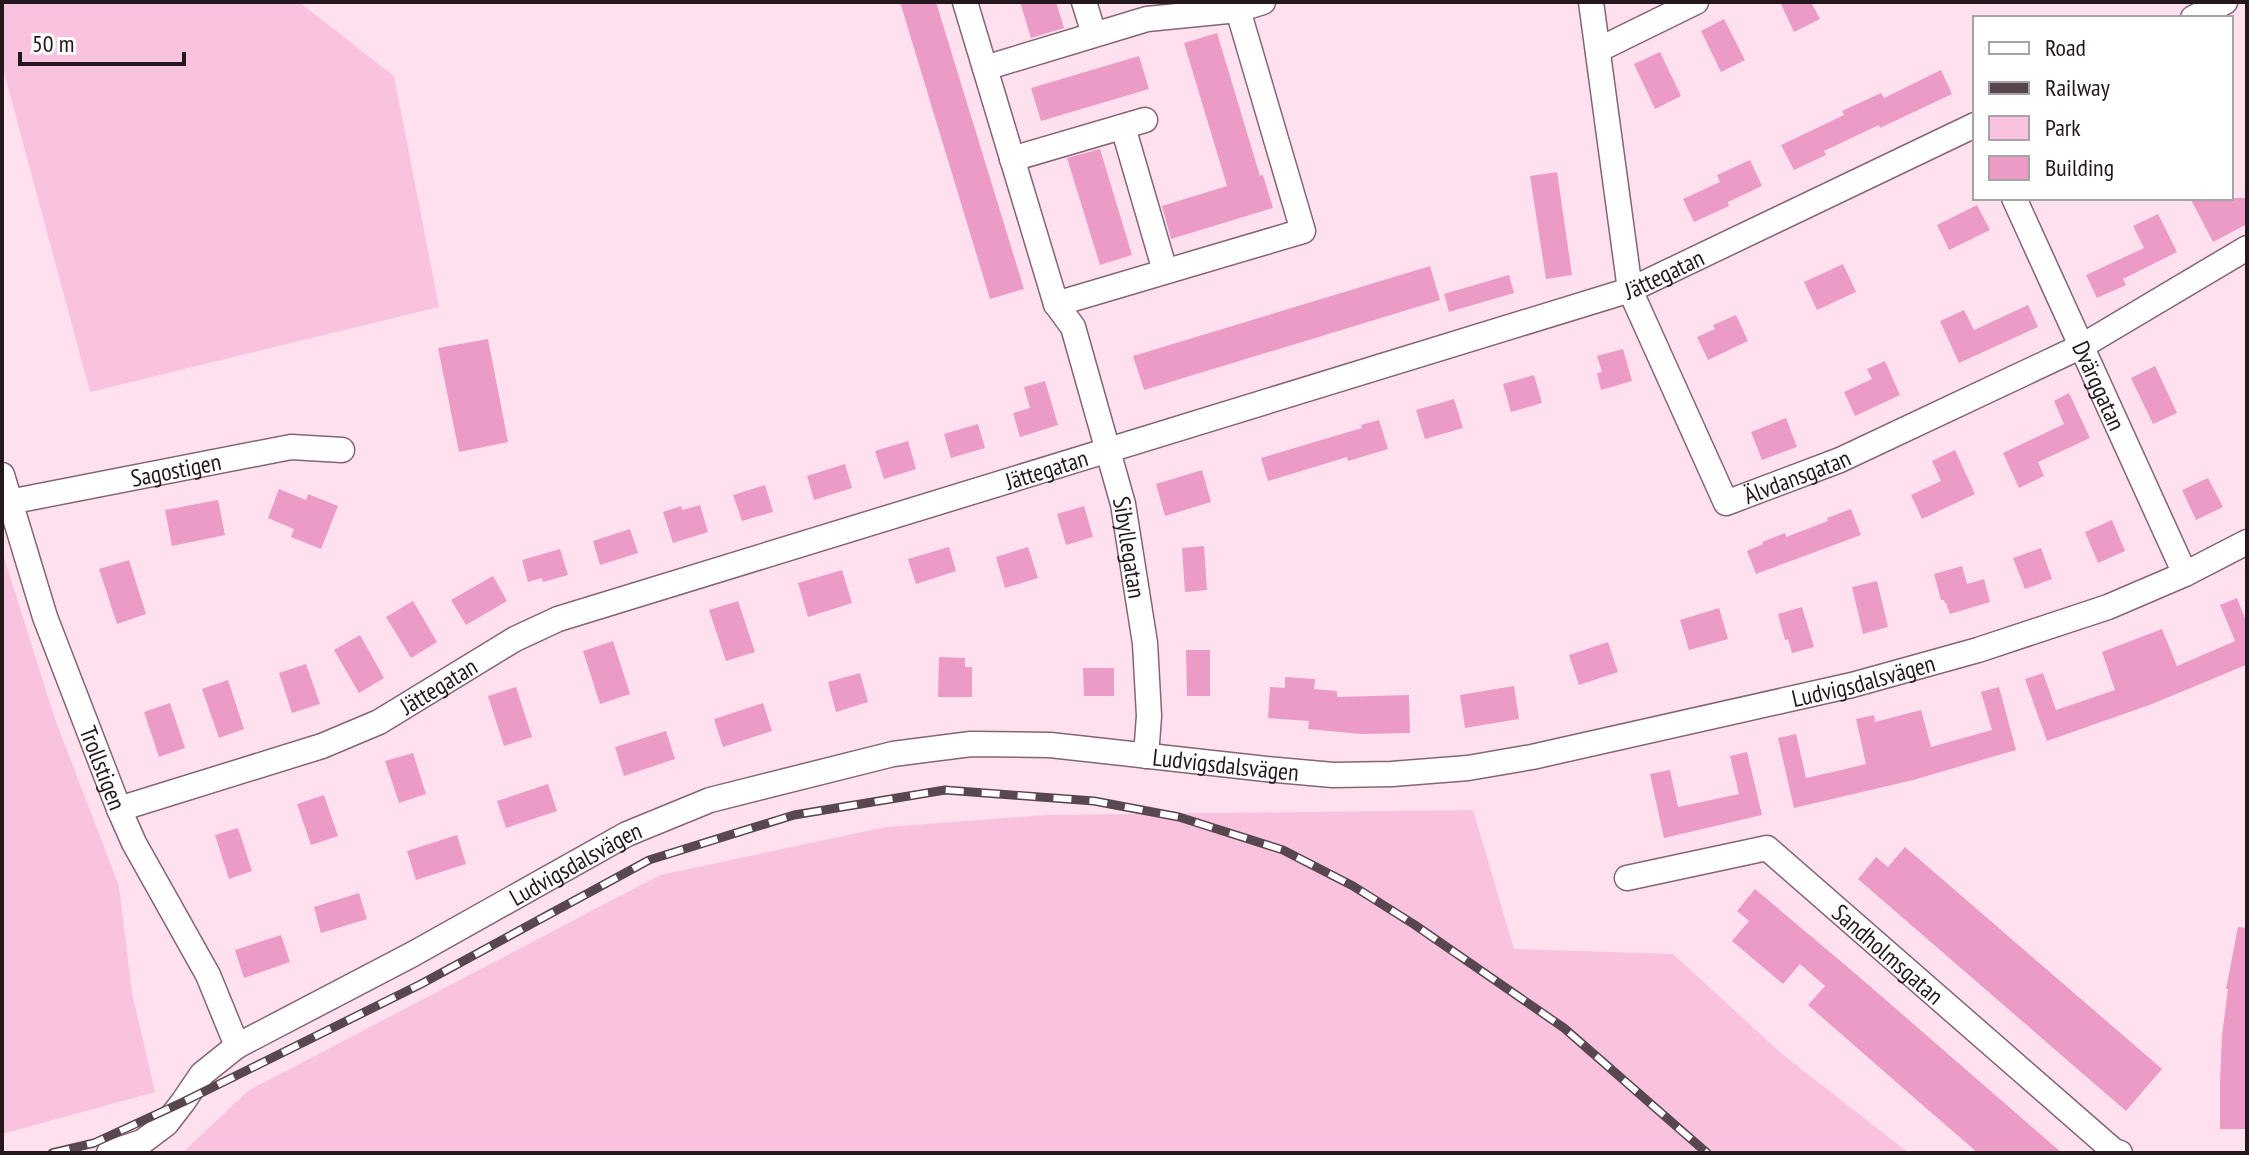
<svg xmlns="http://www.w3.org/2000/svg" width="2249" height="1155" font-family="'PT Sans Narrow',sans-serif">
  <rect width="100%" height="100%" fill="#ffe0ef"/>
  <g fill="#f9c3df">
    <polygon points="2,2 299,2 394,76 439,307 90,392 2,65"/>
    <polygon points="2,551 55,719 119,886 132,993 155,1092 2,1134"/>
    <polygon points="1473,810 1514,949 1673,954 1782,1054 1909,1153 182,1153 248,1091 660,875 886,827 1046,815"/>
  </g>
  <g fill="#eb9bc6">
    <polygon points="900,2 936,2 1024,289 990,299"/>
    <polygon points="1020,2 1056,2 1064,28 1031,38"/>
    <polygon points="1780,2 1811,2 1820,19 1794,32"/>
    <polygon points="1724,19 1745,60 1721,72 1701,31"/>
    <polygon points="1217,33 1260,176 1263,175 1273,208 1171,239 1162,206 1227,186 1184,43"/>
    <polygon points="1660,52 1681,96 1655,109 1634,64"/>
    <polygon points="1139,56 1149,89 1041,121 1031,88"/>
    <polygon points="1941,70 1952,94 1880,128 1879,125 1824,151 1826,155 1794,170 1781,145 1844,115 1842,111 1881,93 1884,98"/>
    <polygon points="1100,149 1132,255 1100,265 1067,158"/>
    <polygon points="1750,160 1762,186 1728,202 1729,206 1694,222 1683,199 1720,182 1717,175"/>
    <polygon points="1557,172 1572,275 1546,279 1530,176"/>
    <polygon points="2190,198 2247,198 2247,224 2213,242"/>
    <polygon points="1977,205 1990,230 1949,250 1937,225"/>
    <polygon points="2158,214 2177,252 2123,279 2126,285 2097,298 2086,275 2144,248 2133,226"/>
    <polygon points="1843,264 1856,292 1817,310 1804,282"/>
    <polygon points="1430,266 1440,300 1144,390 1133,356"/>
    <polygon points="1509,275 1514,293 1449,312 1444,294"/>
    <polygon points="2028,305 2038,327 1959,363 1940,321 1964,310 1974,330"/>
    <polygon points="1736,315 1748,341 1708,360 1697,337 1715,329 1713,325"/>
    <polygon points="488,339 508,442 459,452 438,348"/>
    <polygon points="1623,349 1632,381 1601,390 1597,373 1602,372 1597,356"/>
    <polygon points="1885,361 1900,395 1855,416 1844,392 1872,379 1867,369"/>
    <polygon points="2155,366 2177,413 2153,424 2131,378"/>
    <polygon points="1534,375 1542,403 1511,412 1503,384"/>
    <polygon points="1045,381 1058,425 1020,437 1013,413 1030,408 1024,387"/>
    <polygon points="2069,393 2090,438 2038,462 2044,476 2019,488 2003,453 2064,424 2054,401"/>
    <polygon points="1454,399 1463,428 1425,439 1416,410"/>
    <polygon points="1786,418 1797,447 1762,460 1751,432"/>
    <polygon points="1379,420 1388,449 1348,461 1347,457 1268,481 1261,458 1362,428 1361,425"/>
    <polygon points="978,424 985,448 951,458 944,434"/>
    <polygon points="908,441 916,469 884,479 875,451"/>
    <polygon points="1955,450 1975,494 1922,519 1911,495 1941,481 1932,461"/>
    <polygon points="845,464 852,488 814,500 807,476"/>
    <polygon points="1202,470 1211,502 1165,516 1156,484"/>
    <polygon points="2208,478 2223,507 2196,520 2182,490"/>
    <polygon points="765,485 773,512 742,521 733,495"/>
    <polygon points="279,489 306,500 308,494 338,506 321,549 291,537 294,529 268,518"/>
    <polygon points="218,500 225,535 172,546 165,510"/>
    <polygon points="700,505 708,532 673,543 663,512 681,506 682,510"/>
    <polygon points="1084,506 1093,537 1066,545 1057,514"/>
    <polygon points="1851,509 1861,535 1756,574 1747,551 1763,544 1762,542 1785,533 1786,537 1828,521 1827,518"/>
    <polygon points="2112,520 2125,551 2098,563 2085,532"/>
    <polygon points="630,529 638,553 600,565 593,541"/>
    <polygon points="1204,546 1207,590 1185,592 1182,548"/>
    <polygon points="949,547 956,571 916,584 908,559"/>
    <polygon points="1028,547 1038,578 1005,588 996,557"/>
    <polygon points="2041,548 2052,579 2025,589 2013,558"/>
    <polygon points="560,549 568,575 543,582 542,578 528,582 522,560"/>
    <polygon points="129,560 146,614 117,624 99,569"/>
    <polygon points="1962,566 1967,584 1984,579 1990,602 1950,614 1946,603 1945,603 1944,600 1941,600 1934,574"/>
    <polygon points="842,570 852,603 808,617 798,583"/>
    <polygon points="493,576 507,601 466,625 451,600"/>
    <polygon points="1877,581 1888,627 1863,634 1852,587"/>
    <polygon points="2237,598 2247,623 2247,668 2246,665 2152,704 2047,741 2025,679 2043,673 2056,710 2115,690 2102,652 2162,629 2177,666 2235,641 2220,605"/>
    <polygon points="413,601 437,642 411,658 386,617"/>
    <polygon points="738,601 755,652 726,661 709,610"/>
    <polygon points="1802,607 1814,647 1792,653 1788,639 1785,640 1778,614"/>
    <polygon points="1719,608 1728,639 1689,650 1680,620"/>
    <polygon points="360,635 384,678 359,693 334,650"/>
    <polygon points="613,641 630,694 600,704 583,651"/>
    <polygon points="1608,642 1618,672 1579,685 1569,655"/>
    <polygon points="1186,650 1210,650 1210,696 1187,696"/>
    <polygon points="939,657 965,658 965,667 972,667 972,697 938,697"/>
    <polygon points="306,664 320,704 292,713 279,673"/>
    <polygon points="1083,668 1114,668 1114,696 1084,696"/>
    <polygon points="860,673 868,702 836,712 828,682"/>
    <polygon points="1285,677 1315,679 1314,689 1337,691 1337,697 1409,695 1410,733 1361,734 1308,729 1309,721 1268,718 1270,687 1285,688"/>
    <polygon points="228,680 244,729 219,738 202,689"/>
    <polygon points="1514,686 1519,719 1465,728 1460,695"/>
    <polygon points="516,687 532,737 504,746 488,696"/>
    <polygon points="1999,687 2016,750 1913,780 1794,808 1778,738 1796,734 1806,778 1837,771 1866,764 1856,719 1874,715 1875,722 1921,710 1931,747 1992,730 1981,692"/>
    <polygon points="170,703 185,748 159,757 144,712"/>
    <polygon points="763,703 772,731 723,747 714,719"/>
    <polygon points="666,731 675,759 624,776 615,747"/>
    <polygon points="1747,752 1762,815 1664,838 1650,774 1670,770 1678,807 1739,794 1730,756"/>
    <polygon points="413,753 426,794 399,803 385,761"/>
    <polygon points="548,784 557,811 506,828 497,801"/>
    <polygon points="324,795 338,836 311,845 297,804"/>
    <polygon points="238,828 252,871 229,879 215,835"/>
    <polygon points="457,835 466,864 416,880 407,851"/>
    <polygon points="1905,847 2162,1069 2126,1111 1858,879 1876,857 1888,867"/>
    <polygon points="1755,889 1857,975 2062,1153 1978,1153 1919,1102 1808,1005 1825,986 1800,964 1783,984 1732,941 1749,921 1737,911"/>
    <polygon points="359,893 367,919 321,933 314,907"/>
    <polygon points="2238,927 2247,928 2247,1129 2220,1129 2220,1083 2222,1035 2228,989 2226,989"/>
    <polygon points="281,935 290,962 244,978 235,950"/>
  </g>
  <g fill="none" stroke-linecap="round" stroke-linejoin="round">
    <g stroke="#856475" stroke-width="27">
      <g id="street">
        <path id="s1" d="M965 2 1056 304 1073 327 1123 504 1145 643 1149 716 1146 756"/>
        <polyline points="1084,2 1094,34"/>
        <polyline points="1236,2 1238,10 1263,2"/>
        <path id="s2" d="M1591 2 1630 290 1726 503 1840 460 2082 346 2247 248"/>
        <polyline points="2193,18 2225,2"/>
        <polyline points="1598,50 1696,2"/>
        <polyline points="985,68 1147,19 1238,10 1303,231 1056,304"/>
        <polyline points="1123,127 1165,271"/>
        <polyline points="1012,159 1145,120"/>
        <path id="s3" d="M2014 198 2185 574"/>
        <path id="s4" d="M2 475 45 617 119 809 134 843 208 975 237 1046"/>
        <path id="s5" d="M9 502 291 447 342 450"/>
        <path id="s6" d="M119 809 322 746 379 722 515 639 558 619 1630 290 1975 125"/>
        <path id="s7" d="M1627 878 1767 848 2114 1151 2120 1153"/>
        <path id="s8" d="M109 1153 142 1142 166 1124 183 1102 202 1074 237 1046 413 954 627 834 710 800 893 754 971 744 1050 745 1266 769 1333 775 1392 774 1468 768 1532 757 1852 685 1978 650 2108 607 2185 574 2247 542"/>
      </g>
    </g>
    <use href="#street" stroke="#fff" stroke-width="24"/>
    <g stroke="#584750" stroke-width="9">
      <polyline id="rail" points="52,1153 94,1143 183,1102 421,984 649,860 794,815 945,790 1094,801 1179,817 1283,850 1353,886 1415,925 1564,1028 1707,1153"/>
    </g>
    <use href="#rail" stroke="#fff" stroke-width="6" stroke-dasharray="18" stroke-linecap="butt"/>
  </g>
  <g text-anchor="middle" dominant-baseline="central" stroke-width="7" stroke-linejoin="round" paint-order="stroke">
    <g font-size="24" fill="#24171e" stroke="#fff">
      <text stroke="none"><textPath href="#s6" startOffset="1640">Jättegatan</textPath></text>
      <text stroke="none"><textPath href="#s3" startOffset="206">Dvärggatan</textPath></text>
      <text stroke="none"><textPath href="#s6" startOffset="992">Jättegatan</textPath></text>
      <text stroke="none"><textPath href="#s5" startOffset="170">Sagostigen</textPath></text>
      <text stroke="none"><textPath href="#s2" startOffset="600">Älvdansgatan</textPath></text>
      <text stroke="none"><textPath href="#s1" startOffset="572">Sibyllegatan</textPath></text>
      <text stroke="none"><textPath href="#s8" startOffset="1876">Ludvigsdalsvägen</textPath></text>
      <text stroke="none"><textPath href="#s6" startOffset="344">Jättegatan</textPath></text>
      <text stroke="none"><textPath href="#s8" startOffset="1228">Ludvigsdalsvägen</textPath></text>
      <text stroke="none"><textPath href="#s4" startOffset="310">Trollstigen</textPath></text>
      <text stroke="none"><textPath href="#s8" startOffset="556">Ludvigsdalsvägen</textPath></text>
      <text stroke="none"><textPath href="#s7" startOffset="304">Sandholmsgatan</textPath></text>
    </g>
  </g>
  <rect width="2249" height="1155" fill="none" stroke="#24171e" stroke-width="8"/>
  <rect x="1973" y="16" width="260" height="184" fill="#ffffff" stroke="#a7a2a5" stroke-width="2"/>
  <rect x="1989" y="42" width="40" height="12" fill="#ffffff" stroke="#a7a2a5" stroke-width="2"/>
  <text x="2045" y="56" font-size="24" fill="#24171e">Road</text>
  <rect x="1989" y="82" width="40" height="12" fill="#584750" stroke="#a7a2a5" stroke-width="2"/>
  <text x="2045" y="96" font-size="24" fill="#24171e">Railway</text>
  <rect x="1989" y="116" width="40" height="24" fill="#f9c3df" stroke="#a7a2a5" stroke-width="2"/>
  <text x="2045" y="136" font-size="24" fill="#24171e">Park</text>
  <rect x="1989" y="156" width="40" height="24" fill="#eb9bc6" stroke="#a7a2a5" stroke-width="2"/>
  <text x="2045" y="176" font-size="24" fill="#24171e">Building</text>
  <path d="M20 52v12h164v-12" fill="none" stroke="#24171e" stroke-width="4"/>
  <text x="32" y="52" font-size="24" fill="#24171e" stroke="#ffffff" stroke-width="6" paint-order="stroke">50 m</text>
</svg>
